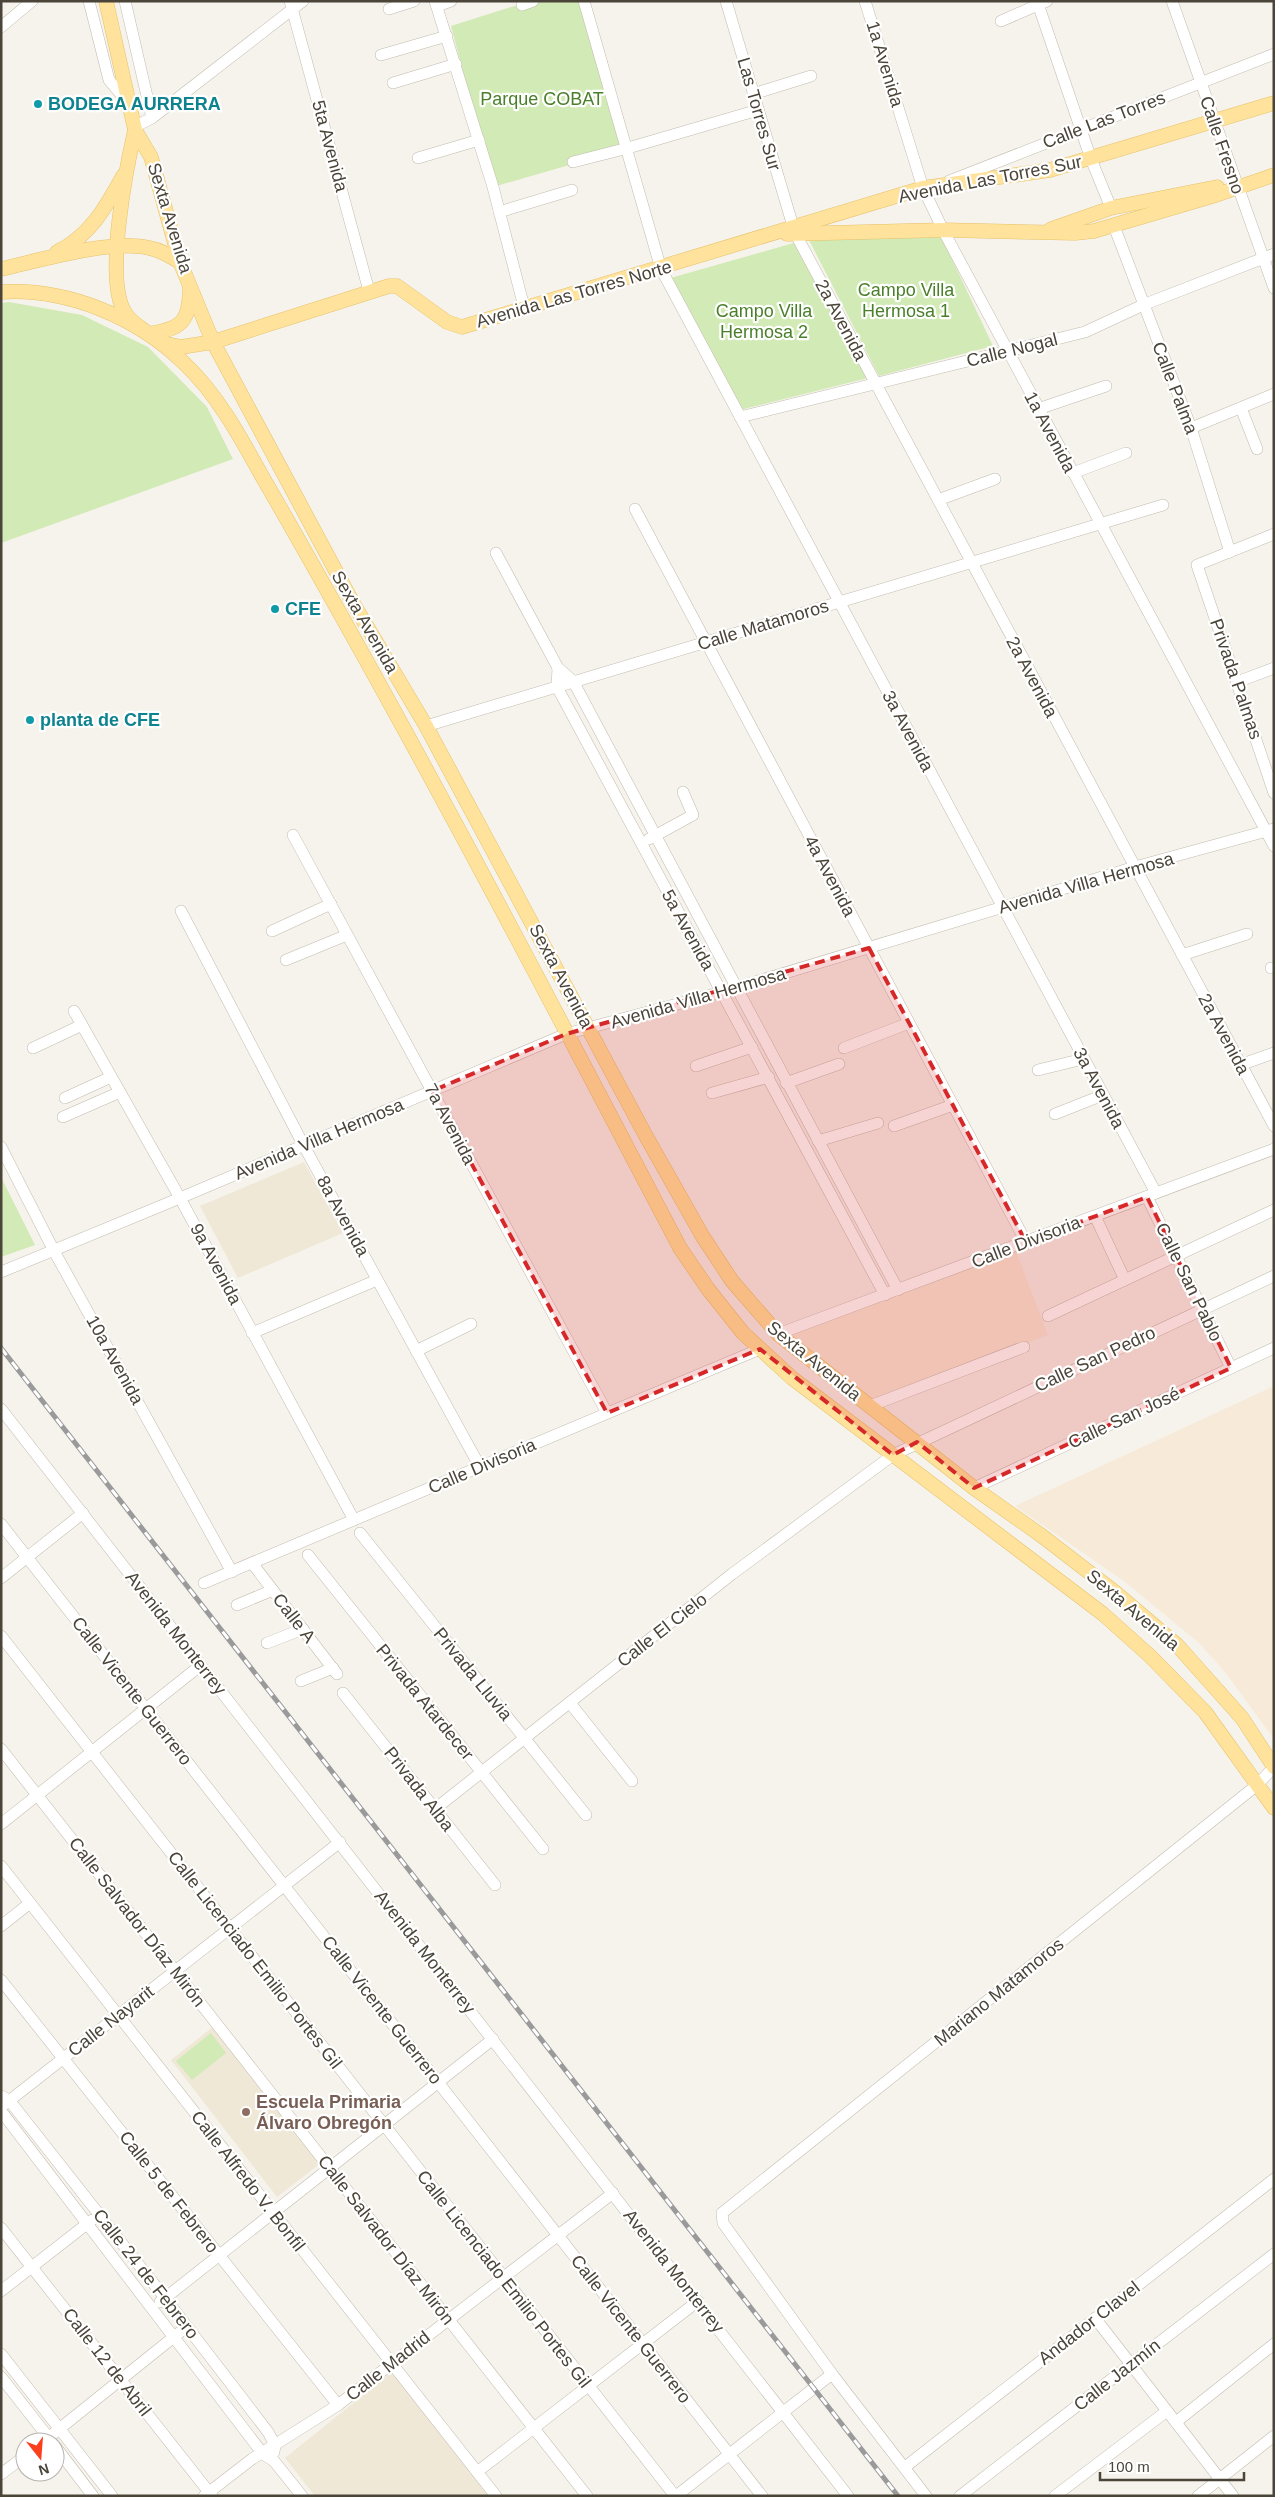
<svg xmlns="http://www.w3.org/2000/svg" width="1275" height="2497" font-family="Helvetica,sans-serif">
  <rect width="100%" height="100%" fill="#f6f3ec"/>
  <g fill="#f7ead8">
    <polygon points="1014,1246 1048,1335 867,1403 778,1334"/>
    <polygon points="1274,1386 1274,1739 1225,1672 1199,1643 1124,1581 1015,1506"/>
  </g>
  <g fill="#efe8d6">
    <polygon points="304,1162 343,1233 238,1278 200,1206"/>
    <polygon points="214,2026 321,2163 277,2197 171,2060"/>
    <polygon points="392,2372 488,2496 315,2496 285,2458"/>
  </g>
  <g fill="#d2eab5">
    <polygon points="530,1 584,1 628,148 493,187 451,26"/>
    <polygon points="941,236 993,346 879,376 809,240"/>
    <polygon points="794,243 805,264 808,264 868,378 740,410 667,279"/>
    <polygon points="9,302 82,315 148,347 207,407 233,459 1,543 1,303"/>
    <polygon points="1,1177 35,1245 1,1257"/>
    <polygon points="211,2033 226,2053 192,2080 176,2061"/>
  </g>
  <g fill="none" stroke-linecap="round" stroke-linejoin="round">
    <g stroke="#c2bbae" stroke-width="12">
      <g id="minor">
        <polyline points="89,1 109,80 129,104"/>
        <polyline points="125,1 152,118"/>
        <polyline points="290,1 369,291"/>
        <polyline points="435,1 493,187 524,307"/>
        <polyline points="584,1 661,269 1156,1193"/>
        <polyline points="726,1 795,233 1274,1126"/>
        <polyline points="865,1 923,188 943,230 1274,846"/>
        <polyline points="1037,1 1091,159 1111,208"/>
        <polyline points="1172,1 1274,288"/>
        <polyline points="522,5 533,1"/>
        <polyline points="437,6 451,1"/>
        <polyline points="389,9 414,1"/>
        <polyline points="1001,21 1047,1"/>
        <polyline points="1,27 32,1"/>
        <polyline points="381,55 447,36"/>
        <polyline points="393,83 456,64"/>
        <polyline points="753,94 811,76"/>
        <polyline points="134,127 152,118 303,1"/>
        <polyline points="418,158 479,140"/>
        <polyline points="573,162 628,148 758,110"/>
        <polyline points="949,181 1274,54"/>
        <polyline points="499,212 572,190"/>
        <polyline points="1114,226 1191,428 1230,552"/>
        <polyline points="1241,408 1257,449"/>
        <polyline points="1038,409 1106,386"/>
        <polyline points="740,417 1085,332 1143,305 1274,254"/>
        <polyline points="1191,428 1274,394"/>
        <polyline points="1073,473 1126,453"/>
        <polyline points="938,500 995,479"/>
        <polyline points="635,509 1026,1242"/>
        <polyline points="1274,534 1197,565 1274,793"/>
        <polyline points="496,553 558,668 573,681 898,1290"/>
        <polyline points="558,668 557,687 885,1295"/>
        <polyline points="1237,682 1274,668"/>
        <polyline points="426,726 1163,505"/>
        <polyline points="293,835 607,1413"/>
        <polyline points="649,839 693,815 683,792"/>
        <polyline points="181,911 304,1146 480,1467"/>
        <polyline points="272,931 331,904"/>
        <polyline points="1182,955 1247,934"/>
        <polyline points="286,960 347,935"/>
        <polyline points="1271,968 1274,968"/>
        <polyline points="74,1011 180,1198 354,1520"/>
        <polyline points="33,1048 82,1025"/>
        <polyline points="844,1048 909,1023"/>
        <polyline points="1240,1065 1274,1053"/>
        <polyline points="696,1066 752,1047"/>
        <polyline points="1038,1070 1083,1059"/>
        <polyline points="786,1083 839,1064"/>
        <polyline points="712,1093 769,1077"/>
        <polyline points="65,1098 111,1077"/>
        <polyline points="1055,1114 1103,1095"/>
        <polyline points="63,1117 120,1092"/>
        <polyline points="894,1126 953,1105"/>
        <polyline points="818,1141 878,1123"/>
        <polyline points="1,1147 54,1251 232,1572"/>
        <polyline points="1147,1197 1231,1368"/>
        <polyline points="1095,1216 1125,1280"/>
        <polyline points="1,1272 180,1198 566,1034 722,992 1135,867 1274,829"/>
        <polyline points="1048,1316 1274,1210"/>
        <polyline points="252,1333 377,1280"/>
        <polyline points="778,1334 1274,1149"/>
        <polyline points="416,1351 471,1324"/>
        <polyline points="870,1406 1024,1347"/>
        <polyline points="1,1409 848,2496"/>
        <polyline points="974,1488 1274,1348"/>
        <polyline points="1,1524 762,2496"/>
        <polyline points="360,1533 586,1815"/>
        <polyline points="308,1555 543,1849"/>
        <polyline points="252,1563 337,1674"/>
        <polyline points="1,1578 83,1513"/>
        <polyline points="204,1583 760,1349"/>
        <polyline points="237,1605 273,1590"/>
        <polyline points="1,1636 675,2496"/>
        <polyline points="267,1643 303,1629"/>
        <polyline points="301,1681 333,1668"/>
        <polyline points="343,1693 495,1885"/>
        <polyline points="570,1703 632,1781"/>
        <polyline points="1,1749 587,2496"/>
        <polyline points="435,1809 732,1574 893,1455 1274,1276"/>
        <polyline points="1,1824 201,1665"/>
        <polyline points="1,1866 496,2496"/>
        <polyline points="1,1926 30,1903"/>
        <polyline points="1,1980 338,2405"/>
        <polyline points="1,2096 9,2100 165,2298 268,2432 275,2445 274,2452"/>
        <polyline points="5,2104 340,1842"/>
        <polyline points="1,2111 263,2454 274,2461 302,2496"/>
        <polyline points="1,2228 212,2496"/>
        <polyline points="1,2291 92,2220"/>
        <polyline points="160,2302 493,2039"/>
        <polyline points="1095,2318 1233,2496"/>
        <polyline points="1,2354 112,2496"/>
        <polyline points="1,2377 52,2442"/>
        <polyline points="1176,2422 1274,2344"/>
        <polyline points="43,2442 180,2332"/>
        <polyline points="55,2446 93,2496"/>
        <polyline points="905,2467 1274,2179"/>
        <polyline points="477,2472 698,2301"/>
        <polyline points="1,2474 25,2456"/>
        <polyline points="204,2496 252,2459 338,2405 613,2193"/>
        <polyline points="676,2496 832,2374"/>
        <polyline points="926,2496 832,2374 723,2223 722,2213 1257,1785 1274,1767"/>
        <polyline points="960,2496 1274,2254"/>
        <polyline points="1055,2496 1167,2411"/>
        <polyline points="1198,2496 1274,2436"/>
      </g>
    </g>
    <g stroke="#e6c16a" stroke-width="15">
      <g id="major">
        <polyline points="106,1 135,130 151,157 180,262 213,342 353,603 426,726 647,1138 703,1237 732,1281 778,1334 974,1488 1042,1536 1116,1593 1177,1645 1242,1718 1274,1767"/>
        <path d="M135 130C126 169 105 277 124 311 129 321 140 327 149 334 183 328 189 322 190 288"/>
        <polyline points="1051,229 1111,208 1217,187"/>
        <polyline points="787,234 943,230 1075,233 1094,231 1216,195 1274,175"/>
        <path d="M57 252C90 236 106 207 123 176"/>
        <path d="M1 269C41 260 111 239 149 248 161 250 170 256 180 262"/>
        <path d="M1 292C67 288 137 317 184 363 218 395 241 438 263 478 287 519 310 560 333 601 453 814 566 1031 680 1248L708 1289 743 1333 792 1378 1103 1614 1150 1656 1205 1712 1274 1808"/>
        <polyline points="163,343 181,347 213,342 389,286 397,286 447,322 462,327 923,188 1050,170 1274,103"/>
      </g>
    </g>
    <use href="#minor" stroke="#fff" stroke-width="11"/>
    <use href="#major" stroke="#ffe39c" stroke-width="14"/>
    <g stroke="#9a9a9a" stroke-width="5">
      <polyline id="rail" points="1,1348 898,2496"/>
    </g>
    <use href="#rail" stroke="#fff" stroke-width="3" stroke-dasharray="9" stroke-linecap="butt"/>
  </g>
  <path fill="#d62828" fill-opacity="0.2" stroke="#d62828" stroke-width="4" stroke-dasharray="10 6" stroke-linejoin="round" d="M869 948 1026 1242 1147 1197 1231 1368 974 1488 917 1442 893 1455 760 1349 607 1413 432 1091 566 1034Z"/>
  <g fill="#0f9aa8" stroke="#fff" stroke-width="2">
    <circle cx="38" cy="104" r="5"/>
    <circle cx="275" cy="609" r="5"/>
    <circle cx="30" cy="720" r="5"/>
  </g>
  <circle fill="#8d6e63" stroke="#fff" stroke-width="2" cx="246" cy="2112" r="5"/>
  <g text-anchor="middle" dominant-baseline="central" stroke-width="4.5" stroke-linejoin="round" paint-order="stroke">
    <g font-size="18" fill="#4b4439" stroke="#fff">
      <text transform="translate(885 64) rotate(73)">1a Avenida</text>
      <text transform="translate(759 114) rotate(74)">Las Torres Sur</text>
      <text transform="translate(1104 120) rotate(-21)">Calle Las Torres</text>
      <text transform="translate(1222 145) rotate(71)">Calle Fresno</text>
      <text transform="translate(330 146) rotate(75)">5ta Avenida</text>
      <text transform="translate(990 179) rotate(-11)">Avenida Las Torres Sur</text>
      <text transform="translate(170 218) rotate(73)">Sexta Avenida</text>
      <text transform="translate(574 294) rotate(-16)">Avenida Las Torres Norte</text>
      <text transform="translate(841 320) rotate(62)">2a Avenida</text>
      <text transform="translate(1012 350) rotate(-14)">Calle Nogal</text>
      <text transform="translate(1175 388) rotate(69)">Calle Palma</text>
      <text transform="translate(1050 432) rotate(62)">1a Avenida</text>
      <text transform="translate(365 622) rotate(60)">Sexta Avenida</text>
      <text transform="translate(763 625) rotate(-17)">Calle Matamoros</text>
      <text transform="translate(1032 677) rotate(62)">2a Avenida</text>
      <text transform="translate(1236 679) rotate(71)">Privada Palmas</text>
      <text transform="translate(908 731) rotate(62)">3a Avenida</text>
      <text transform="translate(830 876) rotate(62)">4a Avenida</text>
      <text transform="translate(1086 883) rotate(-16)">Avenida Villa Hermosa</text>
      <text transform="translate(688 930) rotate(61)">5a Avenida</text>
      <text transform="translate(561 976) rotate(62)">Sexta Avenida</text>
      <text transform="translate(698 998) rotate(-16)">Avenida Villa Hermosa</text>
      <text transform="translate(1224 1034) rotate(62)">2a Avenida</text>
      <text transform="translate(1099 1088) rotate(62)">3a Avenida</text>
      <text transform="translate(450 1124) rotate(62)">7a Avenida</text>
      <text transform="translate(319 1139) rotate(-23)">Avenida Villa Hermosa</text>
      <text transform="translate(343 1216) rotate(61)">8a Avenida</text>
      <text transform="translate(1026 1242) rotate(-21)">Calle Divisoria</text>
      <text transform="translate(216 1264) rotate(62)">9a Avenida</text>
      <text transform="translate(1189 1282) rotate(64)">Calle San Pablo</text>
      <text transform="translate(1095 1359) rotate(-25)">Calle San Pedro</text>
      <text transform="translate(115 1360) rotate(61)">10a Avenida</text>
      <text transform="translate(814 1361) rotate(39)">Sexta Avenida</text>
      <text transform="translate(1124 1418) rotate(-25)">Calle San José</text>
      <text transform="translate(482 1466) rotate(-23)">Calle Divisoria</text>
      <text transform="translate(1133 1610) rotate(40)">Sexta Avenida</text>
      <text transform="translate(294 1618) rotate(52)">Calle A</text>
      <text transform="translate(662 1630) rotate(-38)">Calle El Cielo</text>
      <text transform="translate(176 1633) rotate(52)">Avenida Monterrey</text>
      <text transform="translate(473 1674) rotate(51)">Privada Lluvia</text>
      <text transform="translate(132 1691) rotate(52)">Calle Vicente Guerrero</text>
      <text transform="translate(425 1702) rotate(51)">Privada Atardecer</text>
      <text transform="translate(419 1789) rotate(52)">Privada Alba</text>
      <text transform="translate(137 1922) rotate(52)">Calle Salvador Díaz Mirón</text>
      <text transform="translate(425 1952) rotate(52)">Avenida Monterrey</text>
      <text transform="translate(255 1960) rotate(52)">Calle Licenciado Emilio Portes Gil</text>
      <text transform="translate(999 1992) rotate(-39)">Mariano Matamoros</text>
      <text transform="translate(382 2010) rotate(52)">Calle Vicente Guerrero</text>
      <text transform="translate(111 2021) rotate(-38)">Calle Nayarit</text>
      <text transform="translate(248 2181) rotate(52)">Calle Alfredo V. Bonfil</text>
      <text transform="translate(169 2192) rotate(52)">Calle 5 de Febrero</text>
      <text transform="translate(386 2240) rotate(52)">Calle Salvador Díaz Mirón</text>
      <text transform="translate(674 2271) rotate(52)">Avenida Monterrey</text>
      <text transform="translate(146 2274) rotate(52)">Calle 24 de Febrero</text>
      <text transform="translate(504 2279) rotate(52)">Calle Licenciado Emilio Portes Gil</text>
      <text transform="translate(1089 2323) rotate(-38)">Andador Clavel</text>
      <text transform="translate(631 2329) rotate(52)">Calle Vicente Guerrero</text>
      <text transform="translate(107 2362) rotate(52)">Calle 12 de Abril</text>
      <text transform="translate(388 2366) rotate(-38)">Calle Madrid</text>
      <text transform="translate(1117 2375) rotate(-38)">Calle Jazmín</text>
    </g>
    <g font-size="18" fill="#4a7f2a" stroke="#fff">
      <text x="542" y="99">Parque COBAT</text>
      <text x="906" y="290">Campo Villa<tspan x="906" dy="21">Hermosa 1</tspan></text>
      <text x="764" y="311">Campo Villa<tspan x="764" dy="21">Hermosa 2</tspan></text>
    </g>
    <g font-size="18" font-weight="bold" fill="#0d838f" stroke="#fff" text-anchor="start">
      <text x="48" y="104">BODEGA AURRERA</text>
      <text x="285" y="609">CFE</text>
      <text x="40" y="720">planta de CFE</text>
    </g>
    <g font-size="18" font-weight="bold" fill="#785e54" stroke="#fff" text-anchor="start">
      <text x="256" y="2102">Escuela Primaria<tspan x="256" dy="21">Álvaro Obregón</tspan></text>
    </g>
  </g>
  <rect width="1275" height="2497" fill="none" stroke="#4b4439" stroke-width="5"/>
  <g transform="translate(40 2457) rotate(163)"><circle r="24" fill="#ffffff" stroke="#b7b4b0"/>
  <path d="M0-4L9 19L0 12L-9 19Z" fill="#fc3f1d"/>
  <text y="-8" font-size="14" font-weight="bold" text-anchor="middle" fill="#4b4439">N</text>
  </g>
  <path d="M1100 2472v8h144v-8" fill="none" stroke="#4b4439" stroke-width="2.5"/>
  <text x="1108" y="2472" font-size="15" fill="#4b4439" stroke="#ffffff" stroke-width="4" paint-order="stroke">100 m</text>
</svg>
